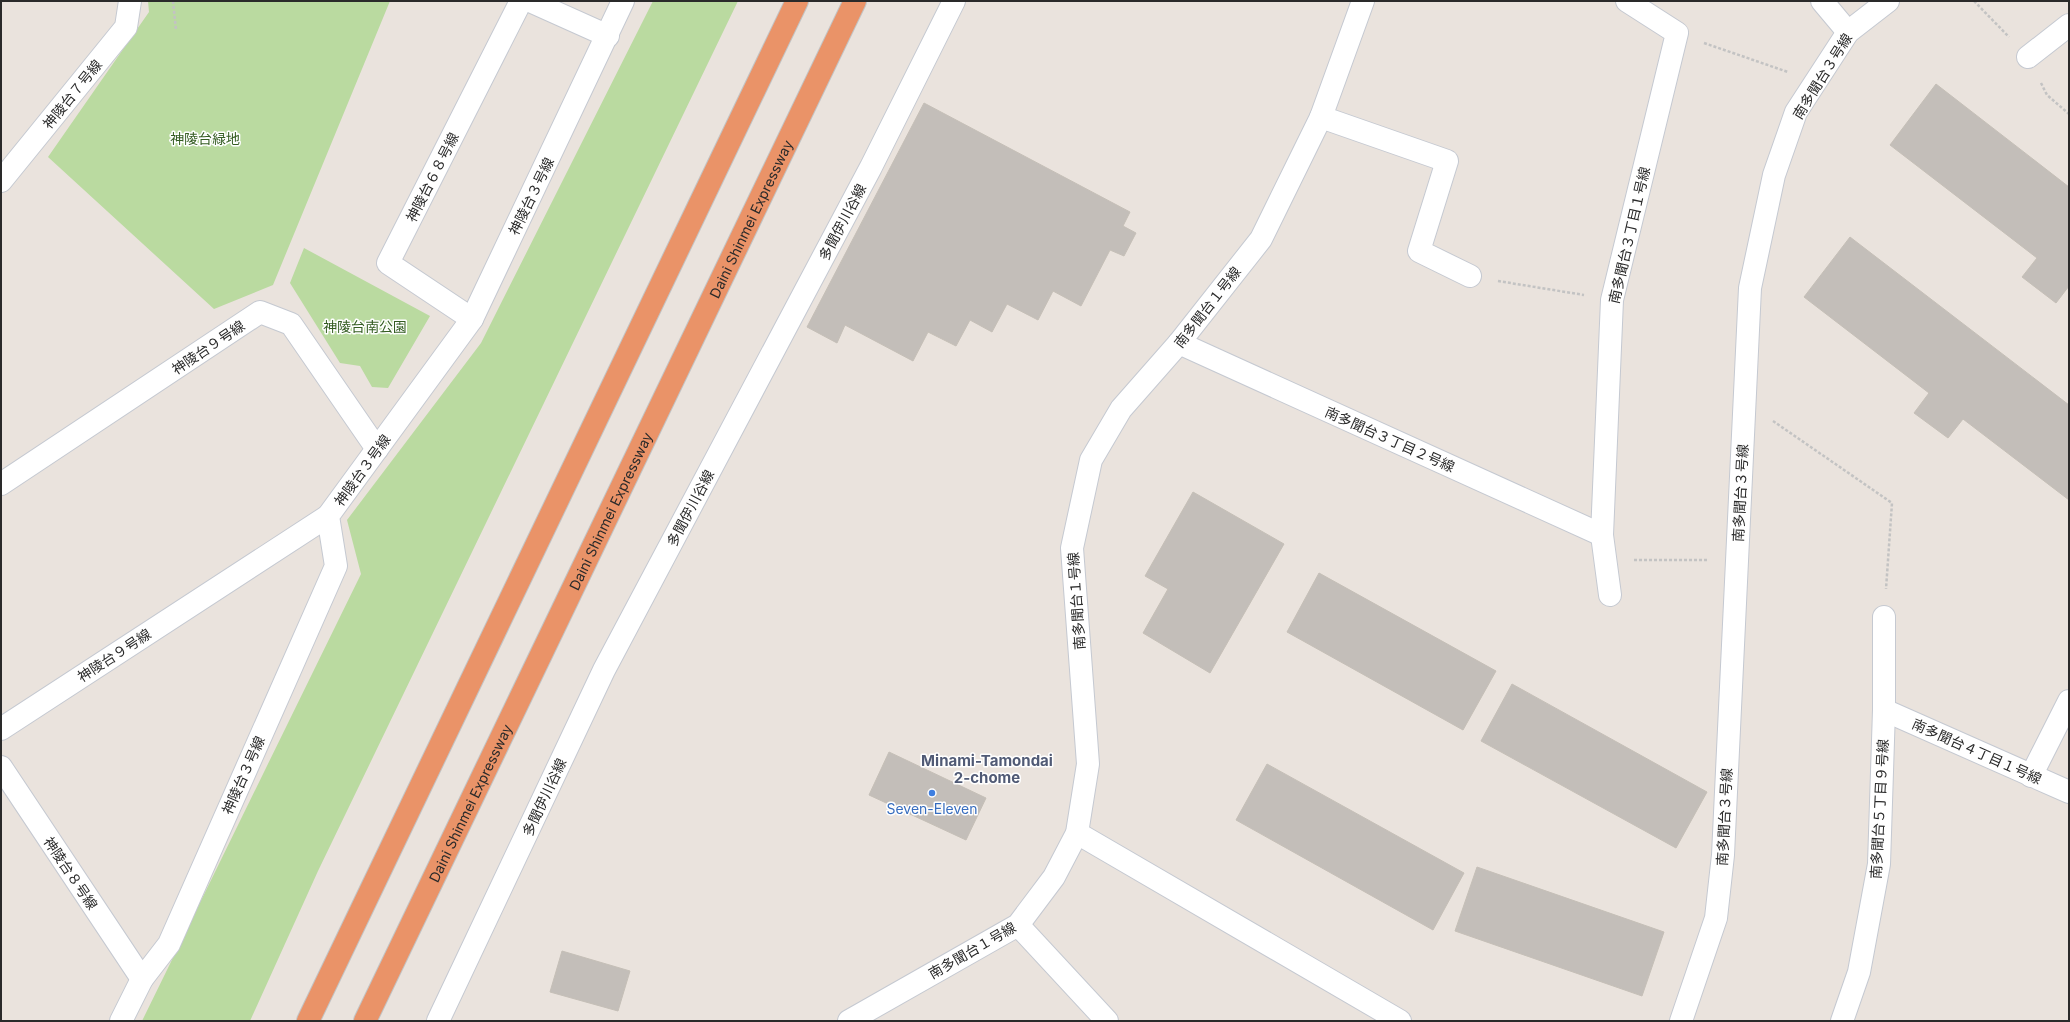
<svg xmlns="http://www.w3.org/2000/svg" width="2070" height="1022" font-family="Inter,'Noto Sans JP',sans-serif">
  <rect width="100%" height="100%" fill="#eae3dd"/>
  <g fill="#badaa0">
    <polygon points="148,1 390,1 273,285 214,309 48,157 149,12"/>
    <polygon points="653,1 738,1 318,871 250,1021 142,1021 361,574 347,520 481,343"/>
    <polygon points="304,248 430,316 388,388 372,387 360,366 340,363 290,283"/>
  </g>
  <g fill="#c3beb9" stroke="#c5bfb7">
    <polygon points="1936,84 2069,187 2069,286 2056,303 2022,277 2037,258 1890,145"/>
    <polygon points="924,103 1130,212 1123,226 1136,233 1124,256 1110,250 1081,306 1053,291 1038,320 1007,304 992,332 970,320 956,346 928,332 913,361 845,325 837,343 807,327"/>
    <polygon points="1850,237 2069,405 2069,500 1963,419 1948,438 1914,413 1929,393 1804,297"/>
    <polygon points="1193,492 1284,544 1210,673 1143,633 1168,589 1145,576"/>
    <polygon points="1319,573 1496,671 1463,730 1287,632"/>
    <polygon points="1512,684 1707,792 1676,848 1481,741"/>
    <polygon points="889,752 986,798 966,840 869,795"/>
    <polygon points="1267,764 1464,873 1433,930 1236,820"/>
    <polygon points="1477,867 1664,932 1642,996 1455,931"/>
    <polygon points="562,951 630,971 618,1011 550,992"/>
  </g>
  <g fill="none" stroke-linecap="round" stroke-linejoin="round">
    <g stroke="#c5c9d1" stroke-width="24">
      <g id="minor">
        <polyline points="530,1 608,36"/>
        <polyline points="1822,1 1848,32"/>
        <polyline points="2028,57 2069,25"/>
        <polyline points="1321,117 1447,161 1419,251 1470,276"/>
        <polyline points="1,181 126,27 130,1"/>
        <polyline points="472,319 388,263 521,1"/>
        <polyline points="1179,343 1602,535"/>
        <polyline points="1,484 260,312 291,324 377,449"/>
        <polyline points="1610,595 1602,535 1612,300 1677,33 1627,1"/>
        <polyline points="1884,710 2069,792"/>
        <polyline points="1,729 328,516"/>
        <polyline points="1,767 142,979"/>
        <polyline points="2031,776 2069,701"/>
        <polyline points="1077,833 1400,1021"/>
        <polyline points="1018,925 1107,1021"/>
        <polyline points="121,1021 142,979 169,944 336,566 328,516 472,319 623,1"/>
        <polyline points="438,1021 604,670 871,167 954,1"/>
        <polyline points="849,1021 1018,925 1054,877 1077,833 1088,764 1072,548 1091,460 1121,409 1179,343 1261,239 1321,117 1363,1"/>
        <polyline points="1681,1021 1716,918 1723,855 1750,288 1774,175 1796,112 1848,32 1888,1"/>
        <polyline points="1842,1021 1859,972 1879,864 1884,710 1884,617"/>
      </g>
    </g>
    <g stroke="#c3c3c3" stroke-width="24">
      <g id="highway">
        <polyline points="308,1021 797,1"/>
        <path id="s1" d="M365 1021 855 1"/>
      </g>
    </g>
    <g stroke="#c3c3c3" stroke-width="2.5" stroke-dasharray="3 2" stroke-linecap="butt">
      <polyline points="173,1 176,30"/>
      <polyline points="1974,1 2009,37"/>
      <polyline points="1704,43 1788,72"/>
      <polyline points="2041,83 2047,95 2069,114"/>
      <polyline points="1498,281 1584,295"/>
      <polyline points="1773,421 1892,503 1886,589"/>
      <polyline points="1634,560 1709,560"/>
    </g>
    <use href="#minor" stroke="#fff" stroke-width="22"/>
    <use href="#highway" stroke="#ea9368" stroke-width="22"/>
  </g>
  <circle fill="#3f7fe0" stroke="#fff" stroke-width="1.5" cx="932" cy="793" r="4"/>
  <g text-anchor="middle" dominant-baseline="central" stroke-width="3" stroke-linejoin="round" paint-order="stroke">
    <g font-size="14" fill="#2a2a2a" stroke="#fff">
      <text transform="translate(1822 76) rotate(-58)">南多聞台３号線</text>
      <text transform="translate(72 94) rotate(-51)">神陵台７号線</text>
      <text transform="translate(432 177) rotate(-63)">神陵台６８号線</text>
      <text transform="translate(531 196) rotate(-64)">神陵台３号線</text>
      <text stroke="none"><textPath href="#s1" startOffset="890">Daini Shinmei Expressway</textPath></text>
      <text transform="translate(842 222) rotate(-62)">多聞伊川谷線</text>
      <text transform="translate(1629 235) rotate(-77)">南多聞台３丁目１号線</text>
      <text transform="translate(1207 307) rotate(-52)">南多聞台１号線</text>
      <text transform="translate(208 347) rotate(-34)">神陵台９号線</text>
      <text transform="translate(1390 439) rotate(24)">南多聞台３丁目２号線</text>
      <text transform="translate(362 470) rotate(-54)">神陵台３号線</text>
      <text transform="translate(1740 493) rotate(-87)">南多聞台３号線</text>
      <text transform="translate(690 508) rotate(-62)">多聞伊川谷線</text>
      <text stroke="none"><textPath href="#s1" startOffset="566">Daini Shinmei Expressway</textPath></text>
      <text transform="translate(1076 601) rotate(-94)">南多聞台１号線</text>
      <text transform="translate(114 655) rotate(-33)">神陵台９号線</text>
      <text transform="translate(1977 751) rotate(24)">南多聞台４丁目１号線</text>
      <text transform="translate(243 775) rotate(-66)">神陵台３号線</text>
      <text transform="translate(544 797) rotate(-65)">多聞伊川谷線</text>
      <text stroke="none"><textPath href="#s1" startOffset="242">Daini Shinmei Expressway</textPath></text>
      <text transform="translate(1879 809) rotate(-87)">南多聞台５丁目９号線</text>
      <text transform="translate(1724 817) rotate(-87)">南多聞台３号線</text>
      <text transform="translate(71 873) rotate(56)">神陵台８号線</text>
      <text transform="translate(972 950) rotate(-30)">南多聞台１号線</text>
    </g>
    <g font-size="14" fill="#355d23" stroke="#fff">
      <text x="205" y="138">神陵台緑地</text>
      <text x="365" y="326">神陵台南公園</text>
    </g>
    <g font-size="14" fill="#366cbe" stroke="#fff">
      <text x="932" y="808">Seven-Eleven</text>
    </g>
    <g font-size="15" font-weight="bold" fill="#505a75" stroke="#fff">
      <text x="987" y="760">Minami-Tamondai<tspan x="987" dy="17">2-chome</tspan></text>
    </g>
  </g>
  <rect width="2070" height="1022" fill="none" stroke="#2a2a2a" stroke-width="4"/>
</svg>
